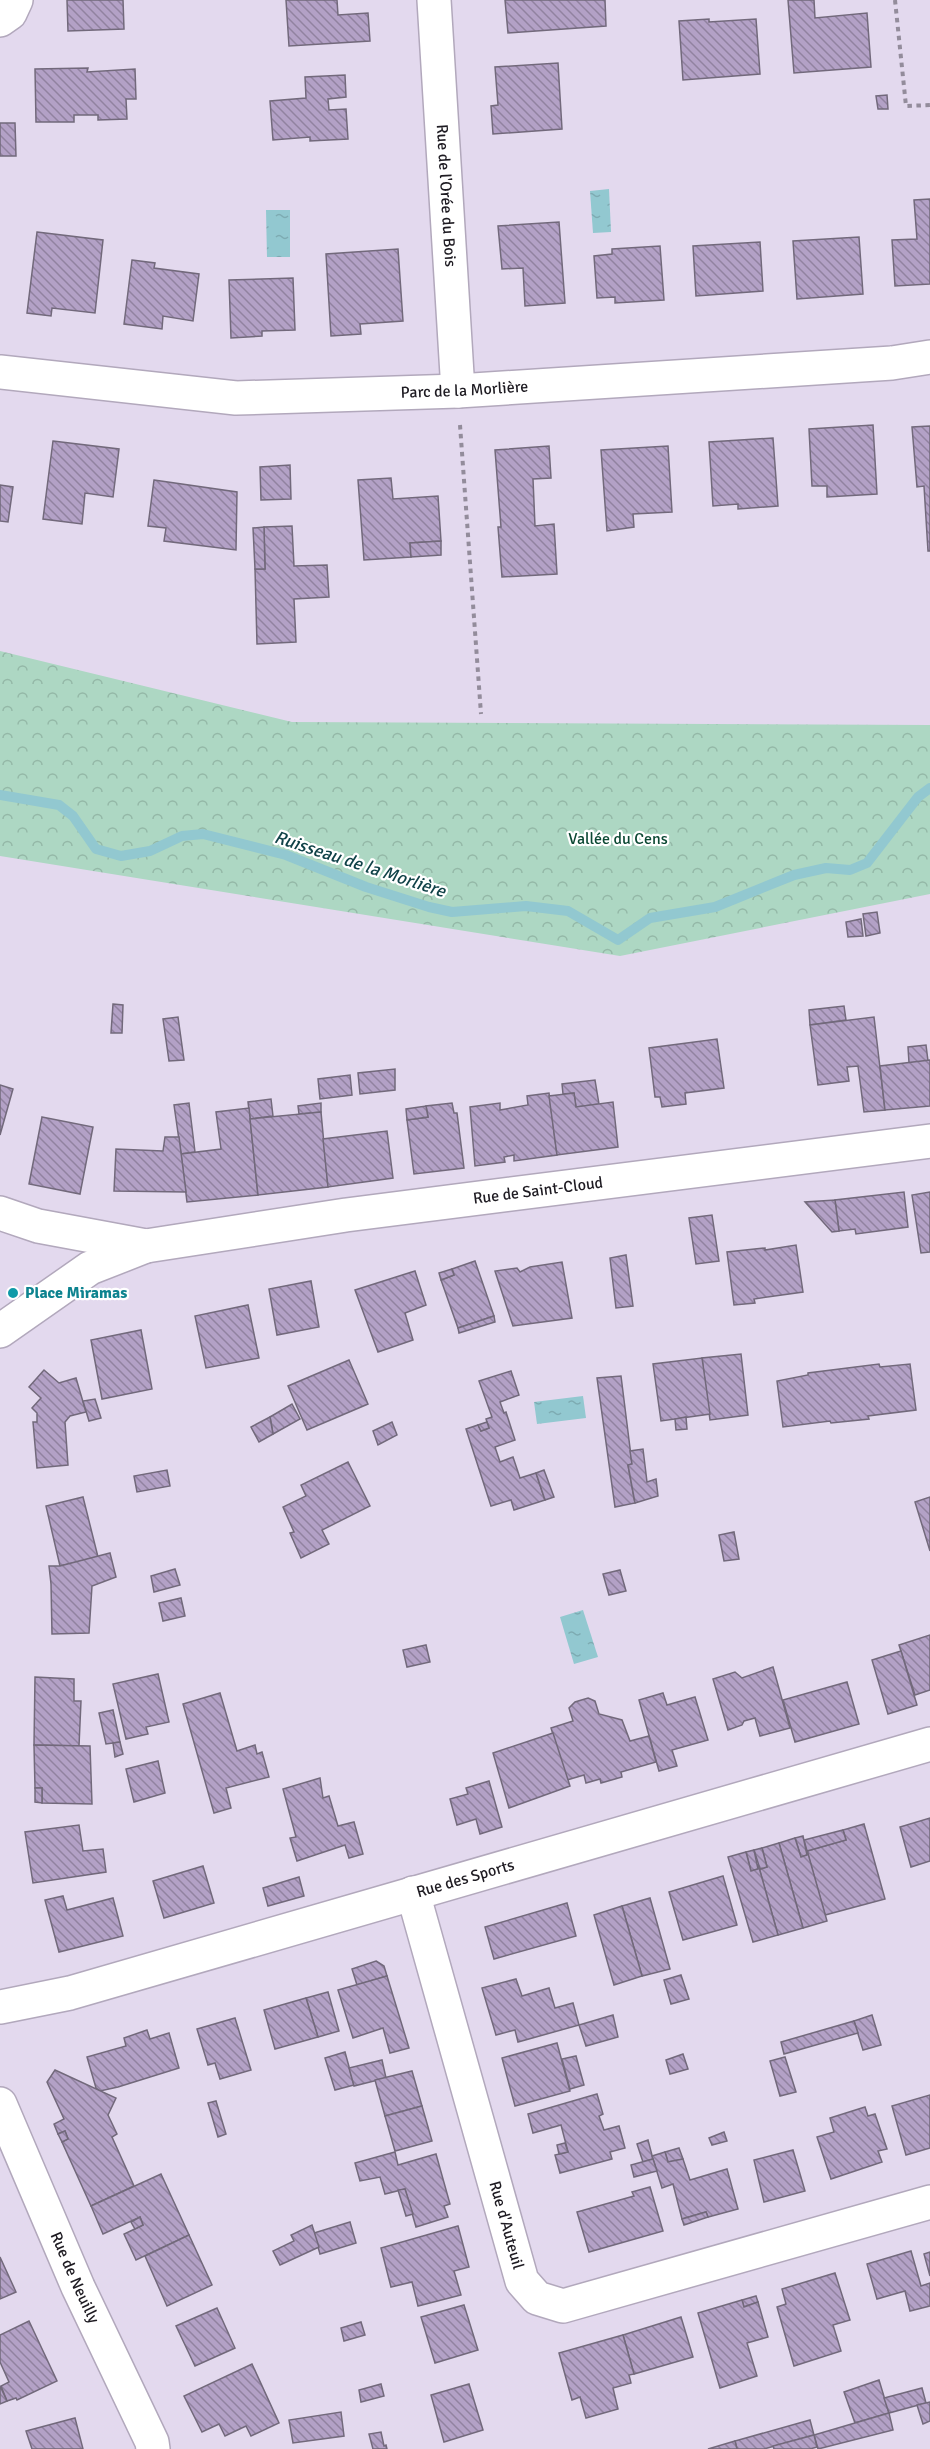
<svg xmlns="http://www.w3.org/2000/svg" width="930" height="2449" font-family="Signika,sans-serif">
  <defs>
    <pattern id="park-crowns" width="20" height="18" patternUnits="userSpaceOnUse" patternTransform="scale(1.5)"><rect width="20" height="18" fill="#add7c3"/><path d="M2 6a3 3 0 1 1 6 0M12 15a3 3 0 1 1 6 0" fill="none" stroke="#94b8a7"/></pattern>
    <pattern id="water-ripples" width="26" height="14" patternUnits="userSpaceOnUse" patternTransform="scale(1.5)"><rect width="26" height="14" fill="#92c8d0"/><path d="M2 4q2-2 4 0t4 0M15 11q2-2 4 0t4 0" fill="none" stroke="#7dabb2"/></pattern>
    <pattern id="building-back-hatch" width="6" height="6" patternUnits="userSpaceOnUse" patternTransform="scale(1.5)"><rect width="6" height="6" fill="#b3a1c6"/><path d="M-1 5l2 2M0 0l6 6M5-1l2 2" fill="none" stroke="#9182a0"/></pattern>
  </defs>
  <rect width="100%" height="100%" fill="#e3d9ee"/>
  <polygon fill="url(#park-crowns)" points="0,651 292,722 930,725 930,894 620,956 0,856"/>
  <g fill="url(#water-ripples)">
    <polygon points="609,189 611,232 593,233 590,191"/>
    <polygon points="266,210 290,210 290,257 267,257"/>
    <polygon points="583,1396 586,1418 537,1424 534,1402"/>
    <polygon points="583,1610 598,1657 574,1664 560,1617"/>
  </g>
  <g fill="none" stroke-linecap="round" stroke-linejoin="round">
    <polyline stroke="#92c8d0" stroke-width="10" points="0,795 59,805 73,816 96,849 121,856 150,851 182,836 203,834 286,855 366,887 429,907 452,912 526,906 568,911 618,940 650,918 715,907 794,875 826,868 850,870 867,863 918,797 930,788"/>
  </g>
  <g fill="url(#building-back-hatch)" stroke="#72697b" stroke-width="1.5">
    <polygon points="67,0 123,0 124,29 68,31"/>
    <polygon points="286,0 337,0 338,15 368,13 370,41 289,46"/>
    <polygon points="505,0 605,0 606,26 508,33"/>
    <polygon points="788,0 814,0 815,18 867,13 871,67 794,73"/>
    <polygon points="709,19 709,22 756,19 760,74 683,80 679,21"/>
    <polygon points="558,63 562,129 493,134 491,106 498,105 495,67"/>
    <polygon points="88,68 87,72 135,69 136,99 126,99 127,119 98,120 98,115 74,115 74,122 36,122 35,69"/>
    <polygon points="345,75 346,97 328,99 329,110 346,109 348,139 310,141 310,137 273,140 270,101 306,98 305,77"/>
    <polygon points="887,95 888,109 878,109 876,96"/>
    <polygon points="0,123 15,123 16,156 0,156"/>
    <polygon points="930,199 930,284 895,286 892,240 917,239 914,200"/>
    <polygon points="559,222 565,303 525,306 523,268 502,269 498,226"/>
    <polygon points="37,232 103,240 95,313 52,308 51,316 27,313"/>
    <polygon points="859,237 863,294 797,299 793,241"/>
    <polygon points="760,242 763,291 696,296 693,246"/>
    <polygon points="660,246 664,300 615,303 615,297 597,298 594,256 612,254 612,249"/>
    <polygon points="398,249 403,321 360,324 361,334 331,336 326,254"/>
    <polygon points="132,260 155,263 154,268 199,274 193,321 163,316 162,329 124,324"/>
    <polygon points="293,278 295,330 262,331 262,336 231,338 229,280"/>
    <polygon points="873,425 877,494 827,497 827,486 812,486 809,429"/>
    <polygon points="930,426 930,551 928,551 924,486 917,487 912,427"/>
    <polygon points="773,438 778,506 738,509 738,504 713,506 709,442"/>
    <polygon points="53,441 119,449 113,497 85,493 82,524 43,519"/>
    <polygon points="549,446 551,478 533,479 535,526 554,524 557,574 502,577 498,527 501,527 495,450"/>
    <polygon points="668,446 672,512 633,514 634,527 607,531 601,450"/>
    <polygon points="290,465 291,499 261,500 260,467"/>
    <polygon points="391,478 393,499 438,496 441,541 410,543 411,557 364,560 358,480"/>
    <polygon points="154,480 237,492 236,550 164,541 166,528 148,526"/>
    <polygon points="0,485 13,487 8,522 0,521"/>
    <polygon points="292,526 294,566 327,565 329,597 294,599 296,642 257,644 255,569 265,569 264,527"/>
    <polygon points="264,527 265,569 255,569 253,528"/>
    <polygon points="441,541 441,555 411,557 410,543"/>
    <polygon points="877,912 880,933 866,936 863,914"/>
    <polygon points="861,919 863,936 848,937 846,922"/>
    <polygon points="113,1004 123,1005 122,1033 111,1033"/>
    <polygon points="844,1006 846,1020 810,1025 809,1010"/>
    <polygon points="178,1017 184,1060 169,1061 163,1019"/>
    <polygon points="874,1017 885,1110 864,1112 858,1066 847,1067 849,1081 818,1085 810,1025"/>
    <polygon points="717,1039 724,1088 685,1093 686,1104 662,1107 660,1097 655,1097 649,1048"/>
    <polygon points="926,1045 928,1061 909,1063 908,1047"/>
    <polygon points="930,1060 930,1106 885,1110 880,1066"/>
    <polygon points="395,1069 395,1090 360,1094 358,1073"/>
    <polygon points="350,1075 352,1095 320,1099 318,1079"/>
    <polygon points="595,1080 599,1104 576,1107 574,1093 563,1094 562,1084"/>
    <polygon points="0,1085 13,1089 0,1135"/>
    <polygon points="549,1093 557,1155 514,1161 514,1155 504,1157 505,1162 475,1166 470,1107 500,1103 500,1110 528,1105 527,1096"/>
    <polygon points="574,1093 576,1107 613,1102 618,1147 557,1155 549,1096"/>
    <polygon points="271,1099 273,1116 250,1119 248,1102"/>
    <polygon points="189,1103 195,1152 181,1154 174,1105"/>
    <polygon points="321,1103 321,1112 299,1114 298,1106"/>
    <polygon points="452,1103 454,1113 457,1113 464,1168 414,1174 407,1120 428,1117 426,1106"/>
    <polygon points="426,1106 428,1117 407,1120 406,1109"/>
    <polygon points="249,1108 258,1195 187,1202 181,1154 221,1149 216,1112"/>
    <polygon points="321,1112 328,1187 258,1195 250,1119"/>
    <polygon points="42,1117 93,1127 80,1194 29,1184"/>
    <polygon points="387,1131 393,1178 328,1187 323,1139"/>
    <polygon points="165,1137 179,1137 186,1192 114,1191 116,1149 163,1151"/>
    <polygon points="904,1192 908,1227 856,1234 855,1229 839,1231 835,1200"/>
    <polygon points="930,1192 930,1252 921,1253 912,1195"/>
    <polygon points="835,1200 839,1231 832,1232 805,1202"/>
    <polygon points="712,1215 719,1261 696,1264 689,1218"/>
    <polygon points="796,1245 803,1292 754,1299 755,1303 734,1305 727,1252 765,1248 765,1250"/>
    <polygon points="626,1255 633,1306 616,1308 610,1258"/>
    <polygon points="475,1261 494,1316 458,1328 441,1280 454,1275 452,1269"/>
    <polygon points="562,1262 572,1318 513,1326 495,1271 517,1268 520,1272 530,1267"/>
    <polygon points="452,1269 454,1275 441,1280 439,1273"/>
    <polygon points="415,1271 426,1305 405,1313 413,1340 378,1352 355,1290"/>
    <polygon points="311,1281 319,1327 277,1335 269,1289"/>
    <polygon points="248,1305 259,1358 206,1368 195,1316"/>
    <polygon points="494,1316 495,1322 459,1333 458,1328"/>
    <polygon points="141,1330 152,1389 102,1399 91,1340"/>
    <polygon points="741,1354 748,1415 710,1420 702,1358"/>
    <polygon points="702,1358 710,1414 661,1421 653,1364"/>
    <polygon points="349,1360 368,1404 307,1430 288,1386"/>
    <polygon points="879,1364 880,1367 910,1364 916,1410 868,1416 869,1419 831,1423 830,1421 783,1427 777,1381 808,1375 808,1373"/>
    <polygon points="44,1370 59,1383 76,1378 86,1412 70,1416 65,1422 68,1465 37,1468 33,1422 37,1422 37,1413 32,1408 41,1398 29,1387"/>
    <polygon points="511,1371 519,1395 500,1402 504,1413 506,1412 515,1440 495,1447 500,1462 513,1457 520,1478 536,1473 545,1500 514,1510 511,1500 491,1506 466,1429 478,1425 481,1431 489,1428 486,1419 492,1417 479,1381"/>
    <polygon points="621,1376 632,1464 628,1465 635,1503 615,1507 597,1378"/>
    <polygon points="95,1399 101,1418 89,1421 83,1401"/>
    <polygon points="292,1404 300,1419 273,1434 270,1417"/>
    <polygon points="270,1417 273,1434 259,1442 251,1427"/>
    <polygon points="686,1417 687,1429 676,1430 675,1419"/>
    <polygon points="392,1422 397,1435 378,1445 373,1431"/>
    <polygon points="487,1422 489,1428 481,1431 478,1425"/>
    <polygon points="643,1449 647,1482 656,1479 658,1496 635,1503 628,1465 632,1464 630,1451"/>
    <polygon points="348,1462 370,1506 322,1530 329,1544 301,1558 290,1533 294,1532 283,1507 306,1496 301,1485"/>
    <polygon points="167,1470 170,1486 137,1492 134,1476"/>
    <polygon points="544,1470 554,1497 545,1500 536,1473"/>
    <polygon points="83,1497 98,1557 60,1566 46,1506"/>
    <polygon points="930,1497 930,1551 915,1502"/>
    <polygon points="734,1532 739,1559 724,1561 719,1535"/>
    <polygon points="110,1553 116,1577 92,1586 89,1633 52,1634 51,1584 49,1566 60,1566"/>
    <polygon points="175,1569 180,1585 154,1592 151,1576"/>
    <polygon points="620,1570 626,1591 609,1595 603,1574"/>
    <polygon points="181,1598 185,1616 163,1621 159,1603"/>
    <polygon points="930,1635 930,1690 915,1695 899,1645"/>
    <polygon points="426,1645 430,1662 407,1667 403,1650"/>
    <polygon points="901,1651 917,1705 888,1714 872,1660"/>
    <polygon points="773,1667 790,1728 760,1736 755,1718 744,1721 742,1725 728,1730 713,1679 735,1672 742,1678"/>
    <polygon points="158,1674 169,1722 146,1727 148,1734 126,1739 113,1684"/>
    <polygon points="35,1677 74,1679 74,1701 81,1701 79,1746 34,1745"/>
    <polygon points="847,1682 859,1724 795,1742 783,1700"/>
    <polygon points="220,1693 237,1751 255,1745 257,1754 262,1752 269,1777 226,1788 231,1808 214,1813 183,1704"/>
    <polygon points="663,1693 667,1705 695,1697 708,1740 672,1750 677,1766 659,1771 639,1700"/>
    <polygon points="588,1698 595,1701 599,1714 622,1720 630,1741 649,1736 656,1762 621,1772 622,1777 601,1783 600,1779 586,1783 584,1775 567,1780 551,1728 573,1721 569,1708 575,1702"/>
    <polygon points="113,1710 120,1742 106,1744 99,1713"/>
    <polygon points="553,1733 570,1786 509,1808 493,1753"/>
    <polygon points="120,1742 123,1754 115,1757 113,1743"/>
    <polygon points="34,1745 90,1746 92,1804 42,1803 42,1788 35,1788"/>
    <polygon points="158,1761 165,1793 134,1802 126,1769"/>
    <polygon points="320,1778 323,1798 329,1796 338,1826 354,1822 363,1854 349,1858 345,1845 297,1861 290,1838 296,1837 283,1789"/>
    <polygon points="489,1781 502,1827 480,1834 476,1819 457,1825 450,1799 468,1794 466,1788"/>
    <polygon points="35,1788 42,1788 42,1803 35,1802"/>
    <polygon points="930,1818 930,1861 911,1867 900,1827"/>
    <polygon points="864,1824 885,1899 825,1915 807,1851 846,1840 843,1830"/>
    <polygon points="79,1825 83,1851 103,1849 106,1872 33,1883 25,1832"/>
    <polygon points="843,1830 846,1840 807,1851 804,1840"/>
    <polygon points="803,1836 807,1855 801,1857 795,1838"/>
    <polygon points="795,1838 801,1857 807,1855 807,1850 827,1921 803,1928 779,1843"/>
    <polygon points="779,1843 803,1928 778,1935 758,1864 760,1869 767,1867 762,1848"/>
    <polygon points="762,1848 767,1867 760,1869 754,1850"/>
    <polygon points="754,1850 758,1869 751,1871 746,1852"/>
    <polygon points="746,1852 751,1871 758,1869 758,1864 778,1935 753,1942 728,1857"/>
    <polygon points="203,1866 214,1903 164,1918 153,1881"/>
    <polygon points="723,1876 737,1925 683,1940 669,1892"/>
    <polygon points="299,1877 304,1896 268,1906 263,1888"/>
    <polygon points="63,1896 67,1910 113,1898 123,1936 59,1952 45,1900"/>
    <polygon points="650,1898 670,1969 642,1976 622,1906"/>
    <polygon points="567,1903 576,1936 494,1959 485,1927"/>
    <polygon points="622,1906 642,1976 614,1985 594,1915"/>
    <polygon points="376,1961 384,1966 387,1976 357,1985 352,1969"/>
    <polygon points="681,1975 689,1999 671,2004 664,1980"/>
    <polygon points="387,1976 409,2048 390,2053 383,2028 353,2038 338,1990"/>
    <polygon points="516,1979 522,1996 549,1988 555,2008 573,2003 579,2025 518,2042 515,2030 496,2035 482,1988"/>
    <polygon points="328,1992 339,2031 318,2037 306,1998"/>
    <polygon points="306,1998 318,2037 275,2049 264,2010"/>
    <polygon points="613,2015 618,2037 586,2046 579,2025"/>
    <polygon points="872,2015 881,2045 863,2050 854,2021"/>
    <polygon points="235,2018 251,2070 220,2079 215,2063 208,2065 197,2029"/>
    <polygon points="854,2021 858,2033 784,2054 781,2042"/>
    <polygon points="147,2030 150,2039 169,2033 179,2068 118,2087 100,2091 96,2088 87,2057 126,2046 124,2038"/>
    <polygon points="557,2043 570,2091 515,2106 502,2058"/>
    <polygon points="345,2052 354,2085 335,2090 325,2058"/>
    <polygon points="683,2054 688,2069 670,2074 666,2060"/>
    <polygon points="576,2056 584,2085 570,2089 562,2059"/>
    <polygon points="785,2057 796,2092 780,2096 770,2061"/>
    <polygon points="382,2060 386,2078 354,2086 349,2068"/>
    <polygon points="55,2070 116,2098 108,2115 117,2134 112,2137 134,2186 91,2206 62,2142 68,2139 65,2131 58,2134 54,2124 64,2119 47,2082"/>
    <polygon points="412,2071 422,2106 385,2116 375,2080"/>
    <polygon points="597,2094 603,2114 599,2116 604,2130 619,2126 625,2148 610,2152 612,2159 560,2173 555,2155 568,2152 561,2125 533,2133 528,2114"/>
    <polygon points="930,2095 930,2148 906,2155 892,2106"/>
    <polygon points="216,2101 226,2134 218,2137 208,2103"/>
    <polygon points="422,2106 432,2141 395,2151 385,2116"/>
    <polygon points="865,2107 868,2116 875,2114 887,2149 878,2151 882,2162 831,2179 817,2137 834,2132 830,2118"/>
    <polygon points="65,2131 68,2139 62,2142 58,2134"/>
    <polygon points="724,2132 727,2141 712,2145 709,2138"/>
    <polygon points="648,2140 653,2159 643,2162 637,2144"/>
    <polygon points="565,2143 568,2152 559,2154 557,2145"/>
    <polygon points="679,2148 683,2159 668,2162 665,2152"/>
    <polygon points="793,2150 805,2191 764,2202 754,2160"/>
    <polygon points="395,2152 398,2165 436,2154 450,2204 444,2206 448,2217 416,2227 405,2189 385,2194 380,2177 360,2181 355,2163"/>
    <polygon points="665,2152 668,2162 683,2159 690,2180 727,2169 738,2209 708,2217 706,2212 682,2219 673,2184 662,2188 653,2159 652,2156"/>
    <polygon points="653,2159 657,2171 634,2177 631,2165"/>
    <polygon points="161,2174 189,2235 136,2260 124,2234 143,2225 140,2217 103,2234 91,2206"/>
    <polygon points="650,2187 663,2231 589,2252 577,2212 634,2196 632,2192"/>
    <polygon points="405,2189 413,2214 406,2216 398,2190"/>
    <polygon points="706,2212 708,2217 684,2225 682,2219"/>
    <polygon points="140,2217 143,2225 135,2229 131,2222"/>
    <polygon points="350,2222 356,2243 320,2254 314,2233"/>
    <polygon points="312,2225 319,2247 280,2265 273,2251 294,2241 291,2235"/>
    <polygon points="458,2226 469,2267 454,2271 461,2295 418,2306 412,2282 391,2287 381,2248"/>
    <polygon points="189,2235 212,2285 167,2306 145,2256"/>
    <polygon points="911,2251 921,2286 930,2283 930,2306 910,2311 905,2291 877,2299 867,2264"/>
    <polygon points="930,2252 930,2276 924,2254"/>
    <polygon points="0,2257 16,2292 0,2299"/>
    <polygon points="835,2273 850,2320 833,2325 841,2351 794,2366 777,2307 786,2304 782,2289"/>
    <polygon points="756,2296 758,2302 744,2307 742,2300"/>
    <polygon points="742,2300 744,2307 758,2302 768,2337 747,2343 757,2376 720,2388 698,2313"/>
    <polygon points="464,2305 478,2350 435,2363 421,2317"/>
    <polygon points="217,2308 235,2348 195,2366 176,2326"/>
    <polygon points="681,2317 693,2357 634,2374 623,2335"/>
    <polygon points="29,2321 57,2381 17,2400 16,2398 7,2401 1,2386 9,2382 0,2362 0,2335"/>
    <polygon points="361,2322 365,2335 344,2341 341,2328"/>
    <polygon points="623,2335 634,2374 629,2375 631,2383 613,2388 618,2409 586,2418 580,2397 572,2400 559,2353"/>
    <polygon points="252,2364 279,2423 251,2436 246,2426 225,2436 219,2424 202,2432 184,2396"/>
    <polygon points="879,2380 889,2413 855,2423 844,2392"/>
    <polygon points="381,2384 384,2396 361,2402 359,2390"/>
    <polygon points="469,2384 483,2430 444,2442 431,2395"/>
    <polygon points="0,2386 7,2401 0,2404"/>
    <polygon points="922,2388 926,2403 889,2413 884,2398"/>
    <polygon points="930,2402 930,2421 923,2424 917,2405"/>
    <polygon points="341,2412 344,2436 293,2443 289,2420"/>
    <polygon points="889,2413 893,2430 818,2449 814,2435"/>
    <polygon points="75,2418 83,2449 32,2449 26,2431"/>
    <polygon points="810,2420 814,2435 764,2449 737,2449 735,2441"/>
    <polygon points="381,2432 384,2446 386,2445 387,2449 373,2449 369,2434"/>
    <polygon points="814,2435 817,2447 810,2449 774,2449 773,2446"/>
    <polygon points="735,2441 737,2449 708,2449"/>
  </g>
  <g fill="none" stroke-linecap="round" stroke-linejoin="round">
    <g stroke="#b2a8bc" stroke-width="36">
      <g id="minor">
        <path id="s1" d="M434 0 458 391"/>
        <polyline points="0,20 10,13 16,0"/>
        <path id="s2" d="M0 372 236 398 458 391 892 363 930 357"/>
        <path id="s3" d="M0 1213 38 1226 146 1246 346 1215 930 1141"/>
        <polyline points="0,1331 90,1268 146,1246"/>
        <path id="s4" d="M413 1893 522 2281 537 2298 563 2306 930 2202"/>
        <path id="s5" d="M0 2007 70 1993 930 1744"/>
        <path id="s6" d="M0 2104 78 2287 152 2442 153 2449"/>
      </g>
    </g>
    <g stroke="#938c9b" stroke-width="4" stroke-dasharray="4.5 4.5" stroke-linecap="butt">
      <polyline points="895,0 906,106 930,105"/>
      <polyline points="460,425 481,714"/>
    </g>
    <use href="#minor" stroke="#fff" stroke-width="33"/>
  </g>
  <circle fill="#0f9aa8" stroke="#fff" stroke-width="2" cx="13" cy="1293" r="6"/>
  <g text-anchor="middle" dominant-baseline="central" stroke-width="4.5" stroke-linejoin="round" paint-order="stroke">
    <g font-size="16" fill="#1e1b22" stroke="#fff">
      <text stroke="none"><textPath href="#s1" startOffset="196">Rue de l'Orée du Bois</textPath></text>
      <text stroke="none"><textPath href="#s2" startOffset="466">Parc de la Morlière</textPath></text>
      <text stroke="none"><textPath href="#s3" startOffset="546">Rue de Saint-Cloud</textPath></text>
      <text stroke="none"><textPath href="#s5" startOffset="483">Rue des Sports</textPath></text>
      <text stroke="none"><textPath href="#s4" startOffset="345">Rue d'Auteuil</textPath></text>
      <text stroke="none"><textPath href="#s6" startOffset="189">Rue de Neuilly</textPath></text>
    </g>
    <g font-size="16" fill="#0b4833" stroke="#fff">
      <text x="618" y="839">Vallée du Cens</text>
    </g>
    <g font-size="16" font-weight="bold" fill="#0d838f" stroke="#fff" text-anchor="start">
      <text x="25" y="1293">Place Miramas</text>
    </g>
    <g font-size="18" font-style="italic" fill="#104248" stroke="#fff">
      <text transform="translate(360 864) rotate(18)">Ruisseau de la Morlière</text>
    </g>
  </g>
</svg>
